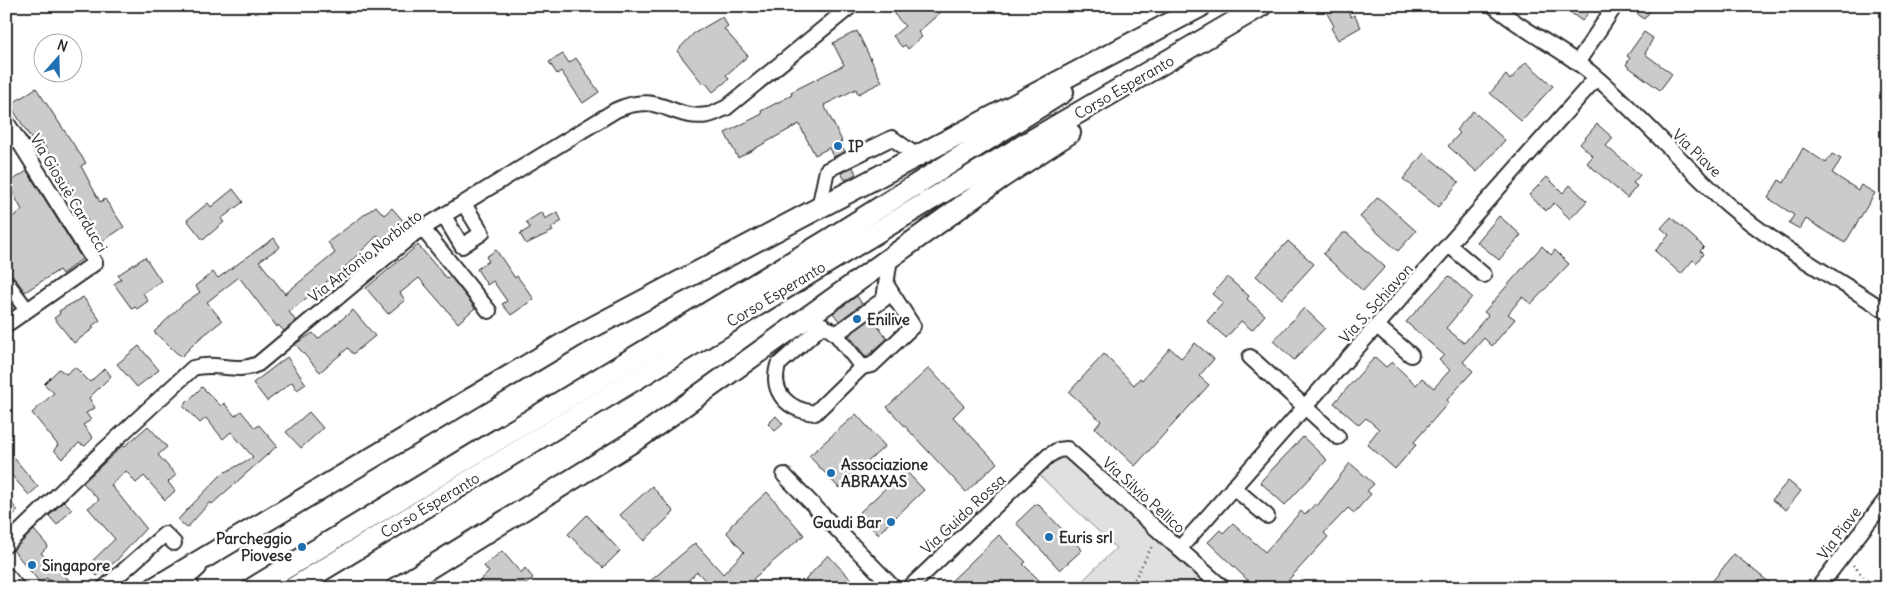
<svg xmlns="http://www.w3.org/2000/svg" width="1893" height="594" font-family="Delius,sans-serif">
  <rect width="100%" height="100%" fill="#fff"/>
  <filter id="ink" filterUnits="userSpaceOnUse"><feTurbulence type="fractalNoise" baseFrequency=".02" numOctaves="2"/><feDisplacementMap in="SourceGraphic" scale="10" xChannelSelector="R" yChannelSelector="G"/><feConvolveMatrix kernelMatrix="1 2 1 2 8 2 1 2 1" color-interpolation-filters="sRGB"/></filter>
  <g filter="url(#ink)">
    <polygon fill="#e0e0e0" stroke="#868686" points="1056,457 1067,457 1209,588 1075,588 1116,548 1039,475"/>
    <g fill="#cbcbcb" stroke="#2b2b2b">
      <polygon points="902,6 948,6 918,32 922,37 908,49 905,45 902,47 893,36 905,26 894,14"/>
      <polygon points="1323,6 1345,6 1351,17 1354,15 1361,27 1338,40 1331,28 1334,26"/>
      <polygon points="1562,6 1579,6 1588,13 1582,21"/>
      <polygon points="1628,6 1654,6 1644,19"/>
      <polygon points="722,17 728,26 724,29 748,56 726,75 729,79 713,92 705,82 703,84 677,51 693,34"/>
      <polygon points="857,31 882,82 858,94 856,89 824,105 842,141 840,142 845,152 833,157 829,148 815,155 799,124 738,158 725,133 762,114 761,111 792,95 791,92 844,65 833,43"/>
      <polygon points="1644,32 1653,38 1645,54 1672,74 1660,90 1626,65 1630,58 1627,56"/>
      <polygon points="563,54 569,63 576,58 599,92 583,103 561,71 557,74 549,62"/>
      <polygon points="1526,62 1553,86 1521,121 1490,93 1506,75 1510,80"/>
      <polygon points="36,88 86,163 81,166 100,202 105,199 124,227 98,244 85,225 89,223 66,185 69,183 41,141 35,145 10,105"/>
      <polygon points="1473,111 1505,140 1477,172 1448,146 1460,133 1456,130"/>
      <polygon points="1597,124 1613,138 1606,146 1640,175 1633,183 1637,186 1627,198 1587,163 1593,156 1580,144"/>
      <polygon points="1803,148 1826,163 1832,154 1841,159 1832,173 1858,190 1861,185 1875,193 1845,243 1806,219 1800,229 1789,223 1794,215 1768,198 1779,180 1784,183"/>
      <polygon points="1424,153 1459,182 1438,207 1403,179"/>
      <polygon points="853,167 856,174 845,180 841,173"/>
      <polygon points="27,171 82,259 62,274 59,270 25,292 6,266 6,222 22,210 8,183"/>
      <polygon points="1547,177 1563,193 1570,185 1587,201 1570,219 1554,203 1546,211 1529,195"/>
      <polygon points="233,189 243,202 221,219 224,222 203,240 187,220 208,203 211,207"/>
      <polygon points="1378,197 1416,231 1398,251 1360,217"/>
      <polygon points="376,206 384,215 392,208 405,223 384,242 378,235 345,267 289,312 296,321 284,331 278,325 277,327 239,277 207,302 222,321 199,339 181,357 154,332 183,304 200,292 195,286 213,272 218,278 274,238 280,247 259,261 285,294 335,253 328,242"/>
      <polygon points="542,212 545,219 557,212 562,221 551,228 553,231 526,244 520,234 530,228 526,222"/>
      <polygon points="1499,216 1521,235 1499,260 1477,242"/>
      <polygon points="1671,217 1704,247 1700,251 1703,254 1696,263 1693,260 1681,274 1655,251 1669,235 1661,228"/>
      <polygon points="1343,233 1347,233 1385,267 1363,291 1323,254"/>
      <polygon points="1288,241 1314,264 1282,299 1256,276"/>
      <polygon points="418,245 447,279 450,276 475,308 458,323 419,278 400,293 405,300 388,314 366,288"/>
      <polygon points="1542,246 1551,255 1555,250 1569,264 1531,304 1522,297 1508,314 1515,319 1492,346 1484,338 1463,362 1473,371 1447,400 1449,402 1414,442 1416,445 1395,469 1367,444 1379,429 1366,418 1359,425 1334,403 1375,357 1386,367 1392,362 1416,385 1422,378 1434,388 1450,370 1439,360 1444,355 1406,322 1449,276 1472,297 1446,328 1464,343 1488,315 1484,312"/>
      <polygon points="496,250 515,278 517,276 534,299 511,315 502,304 507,301 493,281 487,285 477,269 489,261 486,257"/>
      <polygon points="145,257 161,281 143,293 148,301 137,309 135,307 132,309 114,284 121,279 118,275"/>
      <polygon points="1227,277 1249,296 1247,299 1265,315 1252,330 1241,321 1226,338 1207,321 1223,303 1212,294"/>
      <polygon points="857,296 862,304 839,321 833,313"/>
      <polygon points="83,297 100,320 92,326 94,328 74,343 54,318 60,314 59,311"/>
      <polygon points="1304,308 1325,328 1294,360 1273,341"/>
      <polygon points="353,310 375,336 353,354 348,348 320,372 295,344 313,333 318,339"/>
      <polygon points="872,318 887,339 866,357 849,335"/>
      <polygon points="1195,343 1214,359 1199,376 1209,385 1135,466 1095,428 1101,421 1069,392 1104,354 1134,385 1140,378 1142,380 1170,348 1181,358"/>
      <polygon points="139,346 159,370 137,387 117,364"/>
      <polygon points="287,357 306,384 297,390 292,382 267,401 253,383"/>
      <polygon points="75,367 90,382 105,368 111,376 89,398 95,408 86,413 91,420 83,425 93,438 85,446 79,443 62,459 54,450 58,445 32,413 54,393 44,384 59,369 66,374"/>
      <polygon points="929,368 964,406 953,417 997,463 966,492 887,407"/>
      <polygon points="202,387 221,406 224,403 235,416 241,411 255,428 259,425 277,446 212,504 210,502 187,528 178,520 183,514 225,471 226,472 253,457 231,432 223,439 206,418 200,423 183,406"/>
      <polygon points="309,412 323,428 301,448 286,432"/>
      <polygon points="856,414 885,446 839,488 809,456"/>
      <polygon points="776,416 783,424 775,431 768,424"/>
      <polygon points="148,426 167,447 158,455 176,475 168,482 175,491 165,500 144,476 136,483 126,471 111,485 146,528 116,561 97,576 87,566 115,539 88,508 99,500 83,483 123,445 124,447"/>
      <polygon points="1303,437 1327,460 1285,505 1260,482"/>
      <polygon points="6,448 38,487 29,495 6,469"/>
      <polygon points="1350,463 1374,484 1367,491 1371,494 1354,513 1348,508 1324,533 1328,537 1281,588 1256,588 1208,542 1220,530 1223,533 1233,523 1265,552 1301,511 1305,515 1315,504 1317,506"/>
      <polygon points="905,470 924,490 878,534 859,513"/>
      <polygon points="1788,481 1801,491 1786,510 1772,500"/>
      <polygon points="652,486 674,512 644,541 620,515"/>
      <polygon points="767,492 804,535 753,579 761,588 713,588 697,572 680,588 642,588 695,543 723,574 744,552 727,533 732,524"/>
      <polygon points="6,496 18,511 6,521"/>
      <polygon points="64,501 72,509 57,525 49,516"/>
      <polygon points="1037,503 1082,550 1060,570 1016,523"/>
      <polygon points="587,515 620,551 603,568 568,534"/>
      <polygon points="34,530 48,546 41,553 69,580 60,587 46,578 41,584 13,550"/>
      <polygon points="999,535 1026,562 1023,564 1047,588 944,588"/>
      <polygon points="502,551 521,573 525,568 533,578 522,588 507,588 502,582 496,588 472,588 489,572 484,566"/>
      <polygon points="1734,554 1776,588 1707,588"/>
      <polygon points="828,555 859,588 798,588"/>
    </g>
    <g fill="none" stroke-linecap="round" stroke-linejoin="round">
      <g stroke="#2b2b2b" stroke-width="18">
        <g id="minor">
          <path d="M1494 6C1524 32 1561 48 1591 73 1639 113 1680 162 1727 204 1777 247 1833 276 1887 312"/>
          <polyline points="1577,63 1615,6"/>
          <polyline points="6,121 95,263 6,325"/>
          <polyline points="819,208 827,170 892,138 917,156"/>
          <polyline points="444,216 462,246 482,233 464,204"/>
          <polyline points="423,229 489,311"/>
          <polyline points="1450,246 1484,275"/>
          <polyline points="6,282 27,310"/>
          <path d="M823 325 778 365C770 393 788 410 815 413L862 367 836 334"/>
          <polyline points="1377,326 1411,355"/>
          <polyline points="829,329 836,334 884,299 890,258"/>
          <polyline points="1250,357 1338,437"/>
          <polyline points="862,367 872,365 913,326 886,284"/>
          <polyline points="784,475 894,588"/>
          <polyline points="1233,487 1267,516"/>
          <path d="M6 545 101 453 193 368C216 361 236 374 258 364L415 233 616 110C660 90 672 121 708 115 714 114 720 110 726 108L851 6"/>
          <polyline points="1179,549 1596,78"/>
          <polyline points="104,588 165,534 174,543"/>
          <polyline points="192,588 188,578 199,568"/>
          <polyline points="909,588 1048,456 1058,450 1067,449 1223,588"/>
          <polyline points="1818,588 1887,498"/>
        </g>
      </g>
      <g stroke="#2b2b2b" stroke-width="21">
        <polyline id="major" points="6,577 15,588"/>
      </g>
      <g stroke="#2b2b2b" stroke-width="24">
        <g id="highway">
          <polyline points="154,588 576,336 1200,7"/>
          <polyline points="253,588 828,240 1063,92"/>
          <polyline points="293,588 945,191 1261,6"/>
          <polyline points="397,588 642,436 1001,178 1070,133"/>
        </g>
      </g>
      <g stroke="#2b2b2b" stroke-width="2.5" stroke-dasharray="1 4" stroke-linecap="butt">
        <polyline points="1853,565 1874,588"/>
        <polyline points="1130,588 1153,544"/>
      </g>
      <use href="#minor" stroke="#fff" stroke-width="14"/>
      <use href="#major" stroke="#fff" stroke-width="18"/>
      <use href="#highway" stroke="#fff" stroke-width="20"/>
    </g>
  </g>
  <g fill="#1f6fb2" stroke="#fff" stroke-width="2">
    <circle cx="838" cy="146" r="5"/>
    <circle cx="857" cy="319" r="5"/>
    <circle cx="831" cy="473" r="5"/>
    <circle cx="891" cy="522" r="5"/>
    <circle cx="1049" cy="537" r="5"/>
    <circle cx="302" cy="547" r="5"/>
    <circle cx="32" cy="565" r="5"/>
  </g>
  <g text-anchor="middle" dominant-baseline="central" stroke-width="5" stroke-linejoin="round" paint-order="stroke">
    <g font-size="15" fill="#2b2b2b" stroke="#fff">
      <text transform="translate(1124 87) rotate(-30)">Corso Esperanto</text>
      <text transform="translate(1697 153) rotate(44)">Via Piave</text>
      <text transform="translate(69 193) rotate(59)">Via Giosuè Carducci</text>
      <text transform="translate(365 256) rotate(-38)">Via Antonio Norbiato</text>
      <text transform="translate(776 294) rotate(-31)">Corso Esperanto</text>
      <text transform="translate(1376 303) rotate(-48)">Via S. Schiavon</text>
      <text transform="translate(1144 495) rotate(42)">Via Silvio Pellico</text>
      <text transform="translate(430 505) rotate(-31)">Corso Esperanto</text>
      <text transform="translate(963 514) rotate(-43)">Via Guido Rossa</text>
      <text transform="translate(1839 533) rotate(-53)">Via Piave</text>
    </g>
    <g font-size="15" font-weight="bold" fill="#2b2b2b" stroke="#fff" text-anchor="start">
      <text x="848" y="146">IP</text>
      <text x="867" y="319">Enilive</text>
      <text x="841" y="464">Associazione<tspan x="841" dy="17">ABRAXAS</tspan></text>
      <text x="881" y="522" text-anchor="end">Gaudi Bar</text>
      <text x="1059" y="537">Euris srl</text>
      <text x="292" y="538" text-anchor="end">Parcheggio<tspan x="292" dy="17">Piovese</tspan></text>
      <text x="42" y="565">Singapore</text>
    </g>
  </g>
  <rect width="1893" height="594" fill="none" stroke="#fff" stroke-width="25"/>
  <rect x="12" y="12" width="1868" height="569" fill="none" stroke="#2b2b2b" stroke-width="2" filter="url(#ink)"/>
  <g transform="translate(58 58) rotate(20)"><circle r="24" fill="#ffffff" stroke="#aaaaaa"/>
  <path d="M0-4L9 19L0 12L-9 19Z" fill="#1f6fb2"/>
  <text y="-8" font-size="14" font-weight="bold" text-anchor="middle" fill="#2b2b2b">N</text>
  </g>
</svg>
